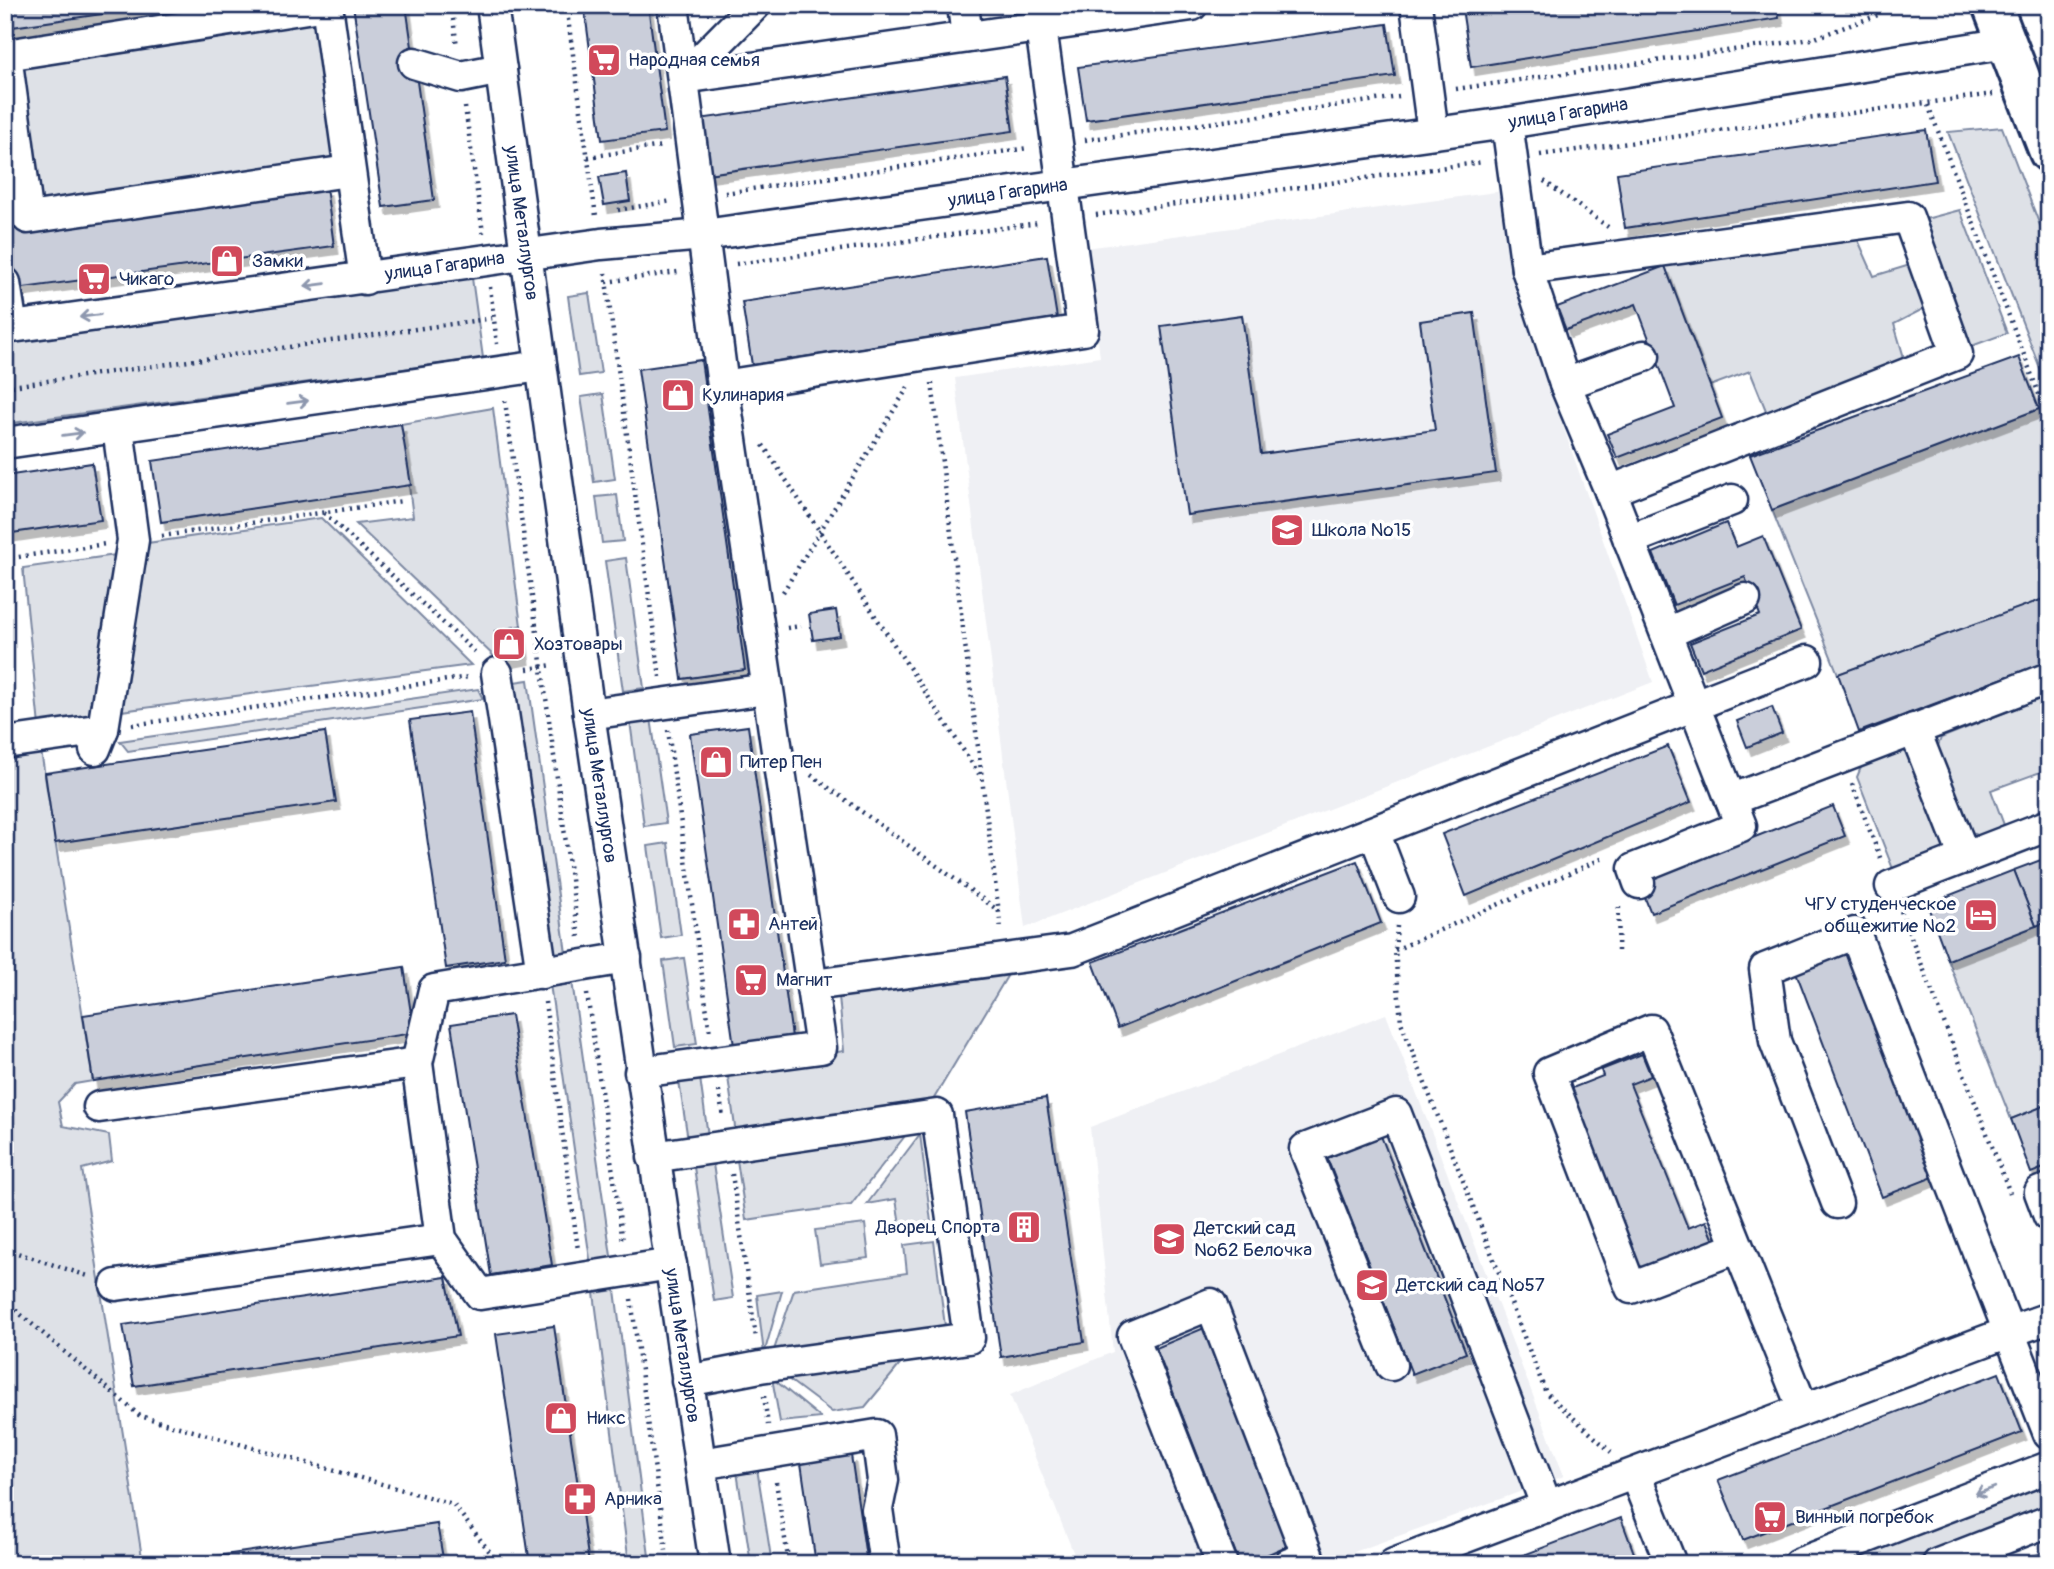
<svg xmlns="http://www.w3.org/2000/svg" width="2054" height="1569" font-family="Pangolin,sans-serif">
  <defs>
    <filter id="shadow"><feDropShadow dx="4.5" dy="8" stdDeviation="0" flood-color="#0004"/></filter>
  </defs>
  <rect width="100%" height="100%" fill="#fff"/>
  <filter id="ink" filterUnits="userSpaceOnUse"><feTurbulence type="fractalNoise" baseFrequency=".0143" numOctaves="2"/><feDisplacementMap in="SourceGraphic" scale="14" xChannelSelector="R" yChannelSelector="G"/><feConvolveMatrix kernelMatrix="1 2 1 2 8 2 1 2 1" color-interpolation-filters="sRGB"/></filter>
  <g filter="url(#ink)">
    <g fill="#eff0f4">
      <polygon points="1503,191 1512,282 1653,682 1025,928 955,378 1100,357 1086,248"/>
      <polygon points="1386,1014 1564,1476 1321,1564 1078,1564 1010,1395 1113,1352 1090,1127"/>
    </g>
    <g fill="#dee1e7" stroke="#7c88a2" stroke-width="2">
      <polygon points="343,9 365,160 32,209 12,60"/>
      <polygon points="2002,127 2049,249 2049,391 1948,132"/>
      <polygon points="1960,210 2007,333 1969,347 1922,220"/>
      <polygon points="1858,240 1874,276 1910,265 1925,308 1894,324 1905,361 1767,413 1750,371 1710,386 1665,266"/>
      <polygon points="472,278 483,358 5,424 5,343"/>
      <polygon points="589,293 601,373 579,376 568,296"/>
      <polygon points="603,394 615,479 594,482 581,397"/>
      <polygon points="493,408 521,626 495,631 499,661 356,524 413,517 401,424"/>
      <polygon points="2039,409 2049,436 2049,597 1838,674 1772,510"/>
      <polygon points="617,495 623,541 602,543 596,497"/>
      <polygon points="321,518 471,665 121,711 141,544"/>
      <polygon points="116,555 94,718 39,726 23,568"/>
      <polygon points="626,558 644,688 623,691 605,561"/>
      <polygon points="528,680 567,960 546,962 507,683"/>
      <polygon points="478,689 483,699 128,751 120,741"/>
      <polygon points="2049,695 2049,769 1991,790 2004,825 1979,836 1962,826 1933,759 1941,738"/>
      <polygon points="651,718 666,823 644,826 630,721"/>
      <polygon points="1900,748 1915,755 1953,853 1895,874 1857,777 1864,760"/>
      <polygon points="41,751 93,1081 75,1084 58,1102 63,1126 109,1135 112,1161 82,1169 143,1564 5,1564 5,755"/>
      <polygon points="668,843 681,935 661,938 648,846"/>
      <polygon points="2049,921 2049,1104 2011,1119 1948,960"/>
      <polygon points="684,958 697,1044 675,1047 663,961"/>
      <polygon points="1009,973 930,1105 736,1134 727,1070 844,1051 839,996"/>
      <polygon points="572,981 612,1263 591,1266 550,984"/>
      <polygon points="700,1078 708,1136 688,1140 679,1081"/>
      <polygon points="920,1134 931,1222 900,1225 896,1199 867,1204"/>
      <polygon points="905,1136 851,1205 746,1220 737,1160"/>
      <polygon points="713,1164 733,1298 714,1301 694,1167"/>
      <polygon points="865,1224 869,1258 820,1264 815,1230"/>
      <polygon points="934,1241 945,1326 773,1353 794,1290 907,1273 904,1245"/>
      <polygon points="615,1290 650,1564 629,1564 594,1293"/>
      <polygon points="782,1291 764,1354 757,1295"/>
      <polygon points="903,1361 865,1407 832,1412 784,1376"/>
      <polygon points="772,1378 821,1418 780,1422"/>
      <polygon points="756,1462 772,1564 751,1564 736,1465"/>
      <polygon points="2049,1480 2049,1507 1903,1564 1834,1564"/>
      <polygon points="2049,1550 2049,1564 2011,1564"/>
    </g>
    <g fill="#caceda" stroke="#1b2f5e" stroke-width="2" filter="url(#shadow)">
      <polygon points="5,5 164,5 5,28"/>
      <polygon points="353,5 406,5 434,200 383,207"/>
      <polygon points="584,5 648,5 665,132 602,140"/>
      <polygon points="1524,5 1777,5 1779,18 1471,67 1463,15"/>
      <polygon points="1387,24 1395,76 1086,120 1078,67"/>
      <polygon points="1005,76 1013,131 707,174 699,119"/>
      <polygon points="1926,130 1935,181 1625,228 1617,173"/>
      <polygon points="626,173 630,201 604,205 599,177"/>
      <polygon points="326,187 334,246 16,289 8,230"/>
      <polygon points="1047,256 1057,318 752,365 742,302"/>
      <polygon points="1665,266 1722,418 1617,458 1607,434 1675,408 1636,304 1566,330 1557,307"/>
      <polygon points="1474,313 1496,473 1187,515 1161,326 1242,315 1261,454 1435,430 1420,321"/>
      <polygon points="2019,357 2039,409 1772,510 1750,455"/>
      <polygon points="701,360 745,670 682,679 638,369"/>
      <polygon points="401,424 411,485 161,522 152,461"/>
      <polygon points="92,463 101,520 5,534 5,476"/>
      <polygon points="1726,523 1736,547 1763,536 1801,630 1701,670 1690,643 1760,615 1745,577 1674,605 1653,553"/>
      <polygon points="2049,597 2049,661 1859,732 1838,674"/>
      <polygon points="836,610 840,636 813,640 809,614"/>
      <polygon points="521,626 525,656 499,661 495,631"/>
      <polygon points="1772,707 1782,733 1747,747 1737,721"/>
      <polygon points="470,712 505,959 446,968 410,720"/>
      <polygon points="748,726 792,1037 734,1046 690,734"/>
      <polygon points="325,732 336,802 55,843 45,773"/>
      <polygon points="1668,746 1691,802 1466,896 1442,834"/>
      <polygon points="1833,806 1845,836 1651,913 1639,883"/>
      <polygon points="2049,857 2049,921 2036,926 2014,870"/>
      <polygon points="1357,861 1381,923 1118,1028 1093,962"/>
      <polygon points="2014,870 2036,926 1948,960 1927,904"/>
      <polygon points="1851,952 1936,1176 1882,1197 1796,972"/>
      <polygon points="404,967 414,1033 93,1081 83,1015"/>
      <polygon points="511,1015 552,1265 491,1275 451,1024"/>
      <polygon points="1642,1054 1651,1076 1630,1084 1688,1228 1706,1221 1715,1243 1638,1269 1567,1090 1603,1076 1601,1070"/>
      <polygon points="1046,1098 1084,1342 1001,1357 965,1112"/>
      <polygon points="2049,1104 2049,1166 2031,1173 2011,1119"/>
      <polygon points="1381,1136 1466,1353 1412,1374 1327,1158"/>
      <polygon points="446,1277 458,1336 134,1386 123,1325"/>
      <polygon points="554,1326 580,1499 589,1564 530,1564 496,1334"/>
      <polygon points="1209,1326 1291,1544 1246,1564 1240,1564 1156,1348"/>
      <polygon points="1999,1373 2022,1432 1743,1540 1718,1480"/>
      <polygon points="851,1455 867,1564 816,1564 801,1463"/>
      <polygon points="1621,1518 1638,1564 1500,1564"/>
      <polygon points="437,1524 444,1564 162,1564"/>
    </g>
    <g fill="none" stroke-linecap="round" stroke-linejoin="round">
      <g stroke="#1b2f5e" stroke-width="35">
        <g id="minor">
          <polyline points="326,5 6,55 28,218 348,171"/>
          <polyline points="327,5 365,279"/>
          <path id="s1" d="M492 5 589 714 715 1564"/>
          <polyline points="673,5 723,386 1083,330 1041,28"/>
          <polyline points="963,5 967,37"/>
          <polyline points="1416,5 1433,133"/>
          <polyline points="414,63 461,77 501,69"/>
          <polyline points="683,78 1192,5"/>
          <polyline points="683,78 755,5"/>
          <polyline points="1507,123 1527,269 1565,384 1610,491 1731,800 2049,678"/>
          <polyline points="1527,269 1908,217 1957,354 1610,491"/>
          <polyline points="5,283 12,327"/>
          <path id="s2" d="M5 328 601 244 704 235 1507 123 2007 43"/>
          <polyline points="1565,384 1644,356"/>
          <polyline points="5,443 541,366"/>
          <polyline points="1629,540 1732,500"/>
          <polyline points="1667,633 1745,599"/>
          <polyline points="497,673 542,973"/>
          <polyline points="589,714 767,689"/>
          <polyline points="1914,729 1965,858"/>
          <polyline points="5,743 103,729"/>
          <polyline points="95,749 103,729 133,540 118,428"/>
          <polyline points="1374,832 1399,897"/>
          <polyline points="1639,883 1634,869 1741,826 1731,800"/>
          <polyline points="1891,886 2049,825"/>
          <polyline points="626,958 434,990 417,1063 441,1239 480,1294 671,1264"/>
          <polyline points="813,985 1072,950 1807,661"/>
          <polyline points="640,1072 821,1048 723,386"/>
          <polyline points="99,1107 417,1063"/>
          <polyline points="653,1157 937,1115 969,1338 760,1367 687,1381"/>
          <polyline points="2049,1189 2040,1192 2049,1216"/>
          <polyline points="1837,1203 1775,1041 1765,969 1855,933 2009,1332 2049,1318"/>
          <polyline points="1736,1248 1631,1288 1549,1073 1651,1030 1803,1409"/>
          <polyline points="116,1285 441,1239"/>
          <polyline points="1391,1365 1305,1149 1396,1114 1547,1507"/>
          <polyline points="701,1464 877,1435 883,1480 877,1509 885,1564"/>
          <polyline points="1635,1474 1671,1564"/>
          <polyline points="1222,1564 1133,1336 1211,1304 1308,1557 1289,1564"/>
          <polyline points="1394,1564 2009,1332 2049,1434"/>
          <polyline points="1798,1564 2049,1467"/>
          <polyline points="1938,1564 2049,1521"/>
        </g>
      </g>
      <g stroke="#1b2f5e" stroke-width="44">
        <polyline id="major" points="1992,5 2049,152"/>
      </g>
      <g stroke="#1b2f5e" stroke-width="4.5" stroke-dasharray="2 5" stroke-linecap="butt">
        <polyline points="451,5 457,46"/>
        <polyline points="566,5 596,216"/>
        <polyline points="917,5 928,12"/>
        <polyline points="1456,89 1812,39 1878,15 1875,5"/>
        <polyline points="1928,105 2049,420"/>
        <polyline points="465,107 483,233"/>
        <polyline points="1085,140 1399,97"/>
        <polyline points="1540,155 1993,94"/>
        <polyline points="588,157 662,146"/>
        <polyline points="1544,181 1608,227"/>
        <polyline points="725,193 1028,148"/>
        <polyline points="618,210 672,201"/>
        <polyline points="1096,215 1483,162"/>
        <polyline points="736,264 1039,223"/>
        <polyline points="605,273 660,677"/>
        <polyline points="606,282 678,272"/>
        <polyline points="490,287 497,344"/>
        <polyline points="932,383 1001,929"/>
        <polyline points="5,387 494,318"/>
        <polyline points="505,401 579,937"/>
        <polyline points="763,445 979,774"/>
        <polyline points="324,513 477,654"/>
        <polyline points="162,536 402,501"/>
        <polyline points="5,559 105,544"/>
        <polyline points="783,592 908,387"/>
        <polyline points="787,628 801,626"/>
        <polyline points="527,669 553,665"/>
        <polyline points="132,725 469,677"/>
        <polyline points="668,730 710,1034"/>
        <polyline points="811,775 999,911"/>
        <polyline points="1852,784 1881,860"/>
        <polyline points="1901,911 2010,1193"/>
        <polyline points="1397,926 1395,950 1401,1022 1546,1393 1611,1452"/>
        <polyline points="1395,950 1606,857"/>
        <polyline points="1618,951 1619,903"/>
        <polyline points="587,994 623,1242"/>
        <polyline points="545,1002 578,1250"/>
        <polyline points="719,1091 723,1117"/>
        <polyline points="732,1174 756,1338"/>
        <polyline points="5,1249 88,1276"/>
        <polyline points="631,1299 668,1564"/>
        <polyline points="5,1301 140,1416 453,1504 499,1564"/>
        <polyline points="764,1396 768,1425"/>
        <polyline points="776,1482 789,1564"/>
      </g>
      <use href="#minor" stroke="#fff" stroke-width="30"/>
      <use href="#major" stroke="#fff" stroke-width="38"/>
      <polyline stroke="#1b2f5e" stroke-width="2" points="2038,5 2049,34"/>
    </g>
    <defs><path id="oneway-shaft" d="M-6 0H5M1.5-3L5.5 0L1.5 3" fill="none" stroke-width="1.6" stroke-linecap="round" stroke-linejoin="round" transform="scale(1.75)"/></defs>
    <g stroke="#8d97ae">
      <use href="#oneway-shaft" transform="translate(315 285) rotate(172)"/>
      <use href="#oneway-shaft" transform="translate(90 316) rotate(172)"/>
      <use href="#oneway-shaft" transform="translate(298 402) rotate(-8)"/>
      <use href="#oneway-shaft" transform="translate(73 434) rotate(-8)"/>
      <use href="#oneway-shaft" transform="translate(1985 1491) rotate(159)"/>
    </g>
  </g>
  <defs>
    <g id="supermarket-square" transform="scale(1.75)"><rect x="-9" y="-9" width="18" height="18" rx="4" fill="#d1495b" stroke="#fff"/><path d="M-6-5.5h2.5l.6 2H6L4.5 2H-2.5L-4.4-4H-6ZM-1.5 3.2a1.3 1.3 0 1 0 .1 0ZM3 3.2a1.3 1.3 0 1 0 .1 0Z" fill="#fff"/></g>
    <g id="shop-square" transform="scale(1.75)"><rect x="-9" y="-9" width="18" height="18" rx="4" fill="#d1495b" stroke="#fff"/><path d="M-5-2.5h2.3a2.7 3.5 0 0 1 5.4 0H5L5.5 6h-11ZM-1.5-2.5h3a1.5 2.3 0 0 0-3 0Z" fill="#fff"/></g>
    <g id="school-square" transform="scale(1.75)"><rect x="-9" y="-9" width="18" height="18" rx="4" fill="#d1495b" stroke="#fff"/><path d="M0-5L7-2L0 1L-7-2ZM-4 1L0 2.5L4 1V4Q0 6-4 4Z" fill="#fff"/></g>
    <g id="hotel-square" transform="scale(1.75)"><rect x="-9" y="-9" width="18" height="18" rx="4" fill="#d1495b" stroke="#fff"/><path d="M-6-4.5h1.5V1H6V5H4.5V3h-9V5H-6ZM-4 0a1.8 1.8 0 1 1 3.6 0ZM.5 0V-2.5h3Q6-2.5 6 0Z" fill="#fff"/></g>
    <g id="pharmacy-square" transform="scale(1.75)"><rect x="-9" y="-9" width="18" height="18" rx="4" fill="#d1495b" stroke="#fff"/><path d="M-2-6h4v4h4v4h-4v4h-4v-4h-4v-4h4Z" fill="#fff"/></g>
    <g id="building-square" transform="scale(1.75)"><rect x="-9" y="-9" width="18" height="18" rx="4" fill="#d1495b" stroke="#fff"/><path d="M-4-6H4V6H1V3H-1V6H-4ZM-2.5-4.3h1.7v1.8h-1.7ZM.8-4.3h1.7v1.8H.8ZM-2.5-1h1.7V.8h-1.7ZM.8-1h1.7V.8H.8Z" fill="#fff"/></g>
  </defs>
  <g fill-rule="evenodd">
    <use href="#supermarket-square" x="604" y="60"/>
    <use href="#shop-square" x="227" y="261"/>
    <use href="#supermarket-square" x="94" y="279"/>
    <use href="#shop-square" x="678" y="395"/>
    <use href="#school-square" x="1287" y="530"/>
    <use href="#shop-square" x="509" y="644"/>
    <use href="#shop-square" x="716" y="762"/>
    <use href="#hotel-square" x="1981" y="915"/>
    <use href="#pharmacy-square" x="744" y="924"/>
    <use href="#supermarket-square" x="751" y="980"/>
    <use href="#building-square" x="1024" y="1227"/>
    <use href="#school-square" x="1169" y="1239"/>
    <use href="#school-square" x="1372" y="1285"/>
    <use href="#shop-square" x="561" y="1418"/>
    <use href="#pharmacy-square" x="580" y="1499"/>
    <use href="#supermarket-square" x="1770" y="1517"/>
  </g>
  <g text-anchor="middle" dominant-baseline="central" stroke-width="7" stroke-linejoin="round" paint-order="stroke">
    <g font-size="19" fill="#1b2f5e" stroke="#fff" text-anchor="start">
      <text x="628" y="60">Народная семья</text>
      <text x="252" y="261">Замки</text>
      <text x="119" y="279">Чикаго</text>
      <text x="702" y="395">Кулинария</text>
      <text x="1312" y="530">Школа №15</text>
      <text x="534" y="644">Хозтовары</text>
      <text x="740" y="762">Питер Пен</text>
      <text x="1956" y="904" text-anchor="end">ЧГУ студенческое<tspan x="1956" dy="22">общежитие №2</tspan></text>
      <text x="768" y="924">Антей</text>
      <text x="776" y="980">Магнит</text>
      <text x="1000" y="1227" text-anchor="end">Дворец Спорта</text>
      <text x="1194" y="1228">Детский сад<tspan x="1194" dy="22">№62 Белочка</tspan></text>
      <text x="1396" y="1285">Детский сад №57</text>
      <text x="586" y="1418">Никс</text>
      <text x="604" y="1499">Арника</text>
      <text x="1795" y="1517">Винный погребок</text>
    </g>
    <g font-size="19" fill="#1b2f5e" stroke="#fff">
      <text stroke="none"><textPath href="#s2" startOffset="1578">улица Гагарина</textPath></text>
      <text stroke="none"><textPath href="#s2" startOffset="1012">улица Гагарина</textPath></text>
      <text stroke="none"><textPath href="#s1" startOffset="220">улица Металлургов</textPath></text>
      <text stroke="none"><textPath href="#s2" startOffset="444">улица Гагарина</textPath></text>
      <text stroke="none"><textPath href="#s1" startOffset="788">улица Металлургов</textPath></text>
      <text stroke="none"><textPath href="#s1" startOffset="1354">улица Металлургов</textPath></text>
    </g>
  </g>
  <rect width="2054" height="1569" fill="none" stroke="#fff" stroke-width="28"/>
  <rect x="14" y="14" width="2026" height="1541" fill="none" stroke="#1b2f5e" stroke-width="2.5" filter="url(#ink)"/>
</svg>
